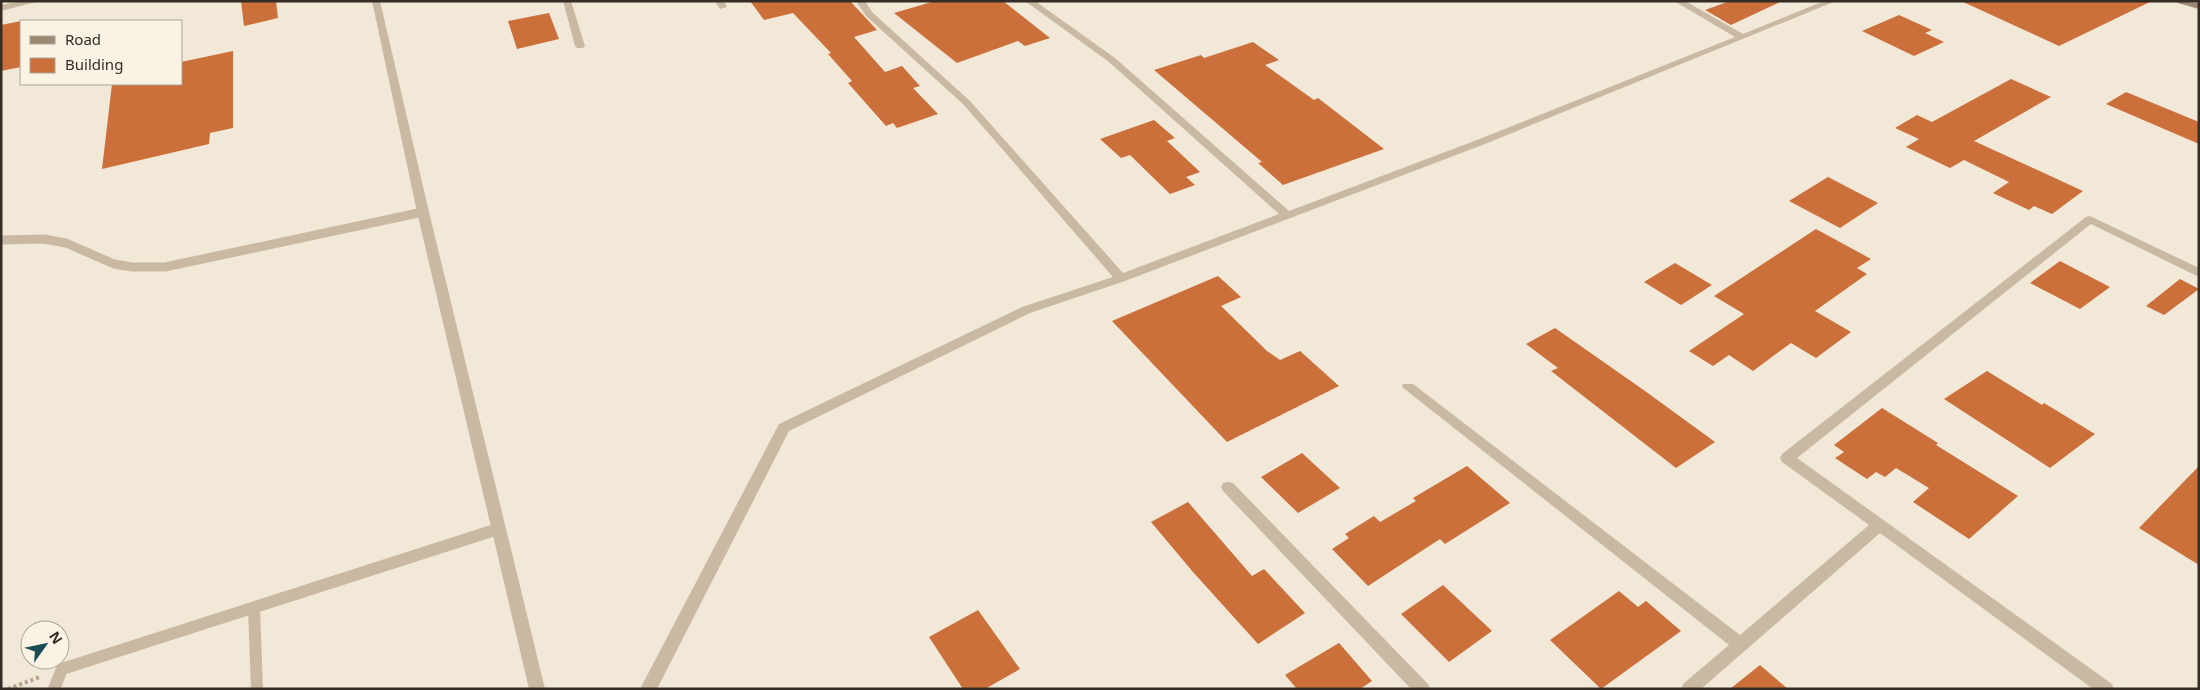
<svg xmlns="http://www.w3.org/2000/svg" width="2200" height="690" font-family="'Noto Sans',sans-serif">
  <rect width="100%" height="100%" fill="#f2e8d7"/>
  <g fill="#cb6f3b">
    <polygon points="241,1 276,1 278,18 244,26"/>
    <polygon points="750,1 850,1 877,30 854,37 885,72 902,66 920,86 913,88 938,114 897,128 893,123 886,126 848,83 852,81 828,54 831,53 793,13 764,20"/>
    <polygon points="935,1 1003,1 1050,38 1025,46 1018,41 957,63 894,13"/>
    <polygon points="1730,1 1782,1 1731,25 1705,10"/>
    <polygon points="1961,1 2152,1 2059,46"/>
    <polygon points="549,13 559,39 517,49 508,21"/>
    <polygon points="1899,15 1932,30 1925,33 1944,42 1914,56 1862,31"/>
    <polygon points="21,21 21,67 1,71 1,25"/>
    <polygon points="1253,42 1279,60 1265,65 1314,100 1318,98 1384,149 1283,185 1258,163 1262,162 1154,70 1201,55 1204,58"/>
    <polygon points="233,51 233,128 210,133 209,144 102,169 112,84 181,84 181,62"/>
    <polygon points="2011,79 2051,97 1974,141 2083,191 2052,214 2034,206 2029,210 1993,193 2009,182 1964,160 1950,168 1906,147 1919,139 1895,128 1917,115 1932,122"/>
    <polygon points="2126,92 2199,122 2199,144 2106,104"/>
    <polygon points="1154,120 1175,138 1167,141 1200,172 1186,177 1195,185 1170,194 1130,155 1121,158 1100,139"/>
    <polygon points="1828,177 1878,203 1840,228 1789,201"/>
    <polygon points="1816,229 1871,259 1857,268 1867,274 1815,311 1851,332 1816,358 1791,343 1753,371 1729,355 1713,366 1689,351 1744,314 1714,296"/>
    <polygon points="2060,261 2110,287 2080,309 2030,283"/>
    <polygon points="1675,263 1712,285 1681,305 1644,282"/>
    <polygon points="1218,276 1241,297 1221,306 1267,351 1280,360 1300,351 1339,386 1227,442 1112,321"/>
    <polygon points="2180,279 2199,289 2164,315 2146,306"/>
    <polygon points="1555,328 1645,391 1715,442 1676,468 1551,371 1558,368 1526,344"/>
    <polygon points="1987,371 2042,405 2044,403 2095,434 2050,468 1944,399"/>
    <polygon points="1882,408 1938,443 1936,445 2018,496 1969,539 1913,502 1929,488 1896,468 1885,477 1876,472 1867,479 1835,458 1844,452 1834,445"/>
    <polygon points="1302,453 1340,488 1298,513 1261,477"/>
    <polygon points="1467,466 1510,503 1445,544 1440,539 1368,586 1332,549 1349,538 1345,534 1374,516 1380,522 1416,501 1413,498"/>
    <polygon points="2199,466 2199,565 2139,528"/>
    <polygon points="1188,502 1252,576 1264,569 1305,613 1258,644 1193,572 1151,522"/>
    <polygon points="1443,585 1492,631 1449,662 1401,614"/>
    <polygon points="1619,591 1638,607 1646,601 1681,631 1601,689 1550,640"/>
    <polygon points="978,610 1020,669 985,689 963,689 929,637"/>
    <polygon points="1339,643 1372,681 1360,689 1297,689 1285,675"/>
    <polygon points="1760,665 1788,689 1730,689"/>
  </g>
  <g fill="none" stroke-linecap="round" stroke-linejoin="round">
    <polyline stroke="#b6a38d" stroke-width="4" stroke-dasharray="3 3" stroke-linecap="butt" points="8,689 40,677"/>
    <polyline stroke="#cab9a2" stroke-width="9" points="1,240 44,239 66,243 114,264 132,267 165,267 423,212"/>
    <g stroke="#cab9a2" stroke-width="12">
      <polyline points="254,608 257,689"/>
      <polyline points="54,689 62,669 498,529"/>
    </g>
    <g fill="#cab9a2" fill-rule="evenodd">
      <polygon points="22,1 40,1 1,11 1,5"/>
      <polygon points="372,1 380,1 429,212 545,689 529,689 417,212"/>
      <polygon points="563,1 571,1 585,46 583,48 577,48 575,46"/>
      <polygon points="715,1 724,1 727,7 720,9"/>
      <polygon points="856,1 865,1 872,12 970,101 1123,273 1279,214 1109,62 1025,1 1035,1 1115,58 1289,211 1477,140 1735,37 1674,1 1685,1 1743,34 1824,1 1836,1 1485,144 1125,281 1030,313 789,431 657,689 640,689 779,424 1022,307 1113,277 964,105 866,16"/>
      <polygon points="2090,216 2199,268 2199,277 2091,224 1797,458 2112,684 2114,689 2093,689 1880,533 1701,689 1681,689 1683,684 1729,645 1402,387 1403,384 1413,384 1740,635 1869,525 1782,462 1780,458 1782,454 2086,217"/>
      <polygon points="1228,482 1233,483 1428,684 1430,689 1411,689 1223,491 1221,487 1223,483"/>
    </g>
    <polygon fill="#9d8874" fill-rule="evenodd" points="2177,1 2199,3 2199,9 2178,3"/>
  </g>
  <rect width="2200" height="690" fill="none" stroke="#342c25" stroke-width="5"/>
  <rect x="20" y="20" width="162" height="65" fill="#faf2e3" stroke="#aba397"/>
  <rect x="30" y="36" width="25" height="8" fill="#9d8874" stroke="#aba397"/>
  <text x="65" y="45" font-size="15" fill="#342c25">Road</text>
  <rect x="30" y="58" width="25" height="15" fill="#cb6f3b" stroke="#aba397"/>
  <text x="65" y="70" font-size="15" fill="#342c25">Building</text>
  <g transform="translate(45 645) rotate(57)"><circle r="24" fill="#faf2e3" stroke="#aba397"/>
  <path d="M0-4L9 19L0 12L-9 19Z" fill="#194c57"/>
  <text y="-8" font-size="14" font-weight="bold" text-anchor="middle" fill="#342c25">N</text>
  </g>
</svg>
